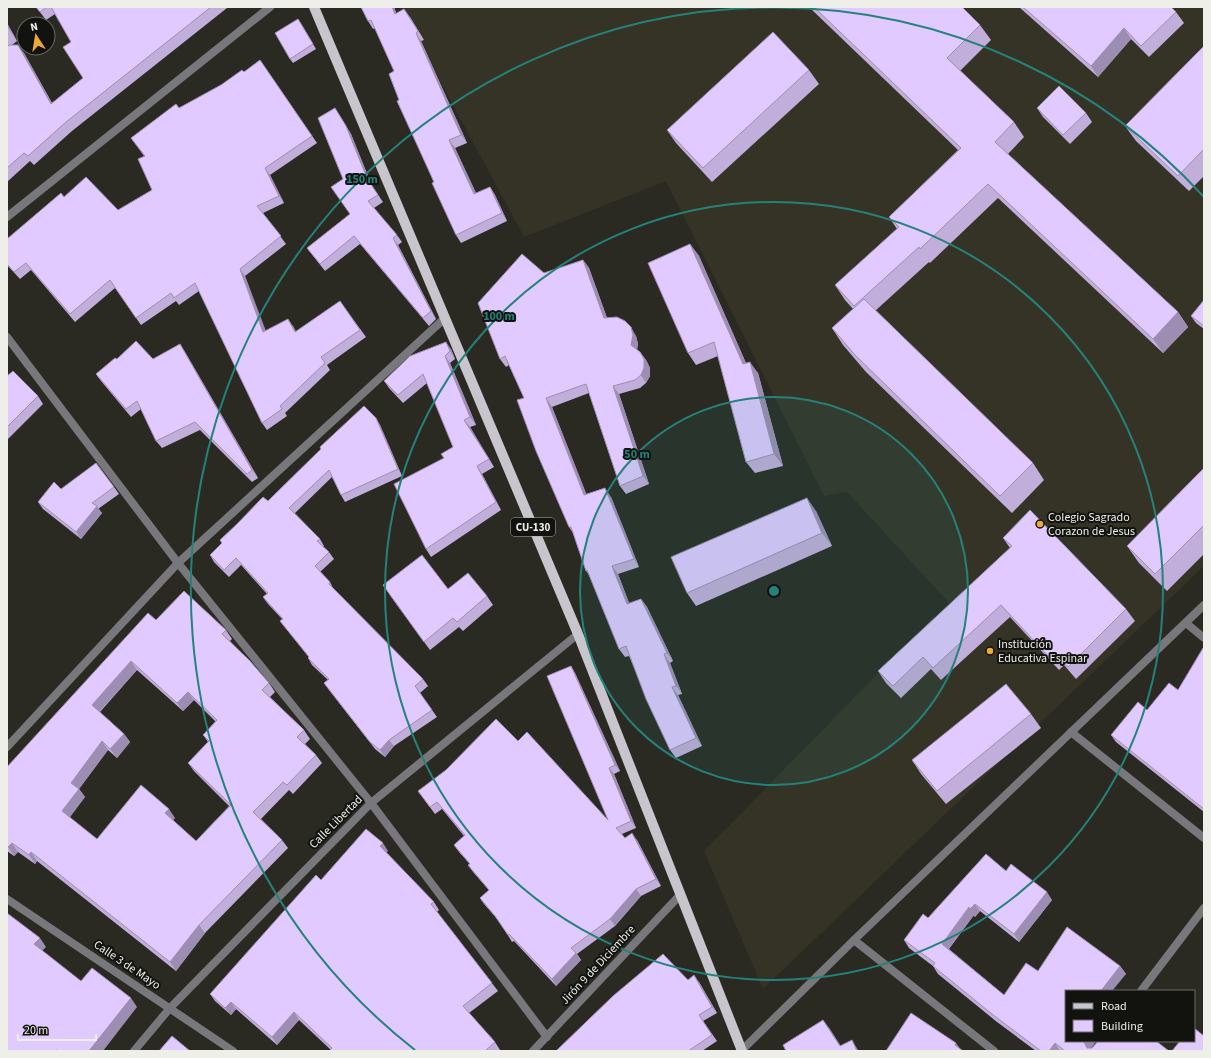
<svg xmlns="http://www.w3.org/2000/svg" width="1211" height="1058" font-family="'Source Sans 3',sans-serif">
  <rect width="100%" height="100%" fill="#2a2922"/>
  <polygon fill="#353326" points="400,7 1204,7 1204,566 763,989 704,851 933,617 950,604 847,492 824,496 666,181 524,237"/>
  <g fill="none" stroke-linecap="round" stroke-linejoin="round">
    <polyline stroke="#78777b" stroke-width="8" points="1071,732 1204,838"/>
    <g stroke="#78777b" stroke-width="8">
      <polyline points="7,217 270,7"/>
      <polyline points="7,337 178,563 371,803 547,1037"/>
      <polyline points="1186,623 1204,638"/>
      <polyline points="7,747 178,563 445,318"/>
      <polyline points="7,899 233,1051"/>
      <polyline points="854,940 994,1051"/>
      <polyline points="1141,991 1204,908"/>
      <polyline points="134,1051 170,1008 371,803 578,634"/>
      <polyline points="533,1051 680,895"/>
      <polyline points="741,1051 854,940 1204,605"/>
    </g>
    <polyline stroke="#c8c5cd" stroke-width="10" points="314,7 578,634 742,1051"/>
  </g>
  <g fill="#c2aedb" fill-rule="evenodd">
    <polygon points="36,7 227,7 227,8 72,131 34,165 30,161 7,182 7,23 17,41 12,45 24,53 52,103 83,78 71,42 55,14 46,20"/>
    <polygon points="361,7 394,7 396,13 410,17 424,40 421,41 467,143 455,148 476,193 490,187 495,195 507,221 461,243 456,235 399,100 394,71 375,28 373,29 368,21"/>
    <polygon points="809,7 962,7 980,25 991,40 960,71 1014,122 1024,137 1008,154 1178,312 1188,327 1163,353 998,198 930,263 929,262 875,311 1033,463 1044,480 1012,513 866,372 843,345 832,328 853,309 845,300 835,285 897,229 889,217 958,150"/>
    <polygon points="1019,7 1171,7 1176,12 1184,23 1149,57 1131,39 1098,77"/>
    <polygon points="298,19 316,49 293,63 290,59"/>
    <polygon points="1204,46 1204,176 1189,191 1136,141 1125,126"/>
    <polygon points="260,60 317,143 270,175 284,203 263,213 286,244 245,276 265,331 293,326 296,332 340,301 366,337 327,365 330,370 285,413 287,416 267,430 262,423 199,291 179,305 176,301 141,325 115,288 75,322 31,270 20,279 7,265 7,239 64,197 118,210 152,190 144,156 131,138 179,108 244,72"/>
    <polygon points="809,70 819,84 712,182 676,143 667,130"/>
    <polygon points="335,108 351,134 372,186 383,202 374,208 397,235 402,242 398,245 436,319 429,326 360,244 325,271 307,248 350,214"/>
    <polygon points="1037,108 1086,113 1092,122 1070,144 1043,117"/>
    <polygon points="690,244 699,256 746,363 758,373 783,466 755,473 746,462 718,356 696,365 688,353"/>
    <polygon points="583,260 589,268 607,318 636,336 638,344 637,350 640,352 646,360 650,368 650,376 646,383 640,388 619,394 649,484 626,494 620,486 589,393 552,407 586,494 611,497 639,567 618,574 629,603 641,599 647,607 673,661 670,663 682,694 678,695 702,746 676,758 670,750 629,656 625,657 619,649 590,576 586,571 573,533 569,527 524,398 509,365 506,367 500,359 544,273"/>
    <polygon points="1204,300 1204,329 1196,323 1191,316"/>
    <polygon points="180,344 185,352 258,478 252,482 200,430 162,448 156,441 141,409 131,417 101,381 96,374 117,359 153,359"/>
    <polygon points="451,349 455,359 450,363 476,425 470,427 494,467 482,474 501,510 431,557 426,549 444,458 453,447 427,383 403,403 389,388 384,381"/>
    <polygon points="7,376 38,396 43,404 7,440"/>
    <polygon points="376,418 380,425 402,476 345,502 341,495 332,477 295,513 320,539 324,546 323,547 329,552 334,559 320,572 330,582 334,590 423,679 428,686 420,693 437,717 394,746 385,757 375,749 329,690 324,683 328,680 312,665 308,658 309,657 280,621 282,619 268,604 263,597 267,594 241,565 229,577 214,562 210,555 222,543 220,540 268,501 321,449 320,447"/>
    <polygon points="1204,468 1204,554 1167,591 1139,563 1127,546"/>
    <polygon points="114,487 119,494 98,509 102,513 81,539 43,509 38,502 61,489"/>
    <polygon points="816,511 832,546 696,606 687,593"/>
    <polygon points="1003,538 1126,609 1135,621 1076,679 1064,665 1059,670 1010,617 941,680 931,669 901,698 886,683 878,671 1010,548"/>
    <polygon points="448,589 487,596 493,605 463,631 459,627 430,650 389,594"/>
    <path d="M156 620 226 630 232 639 230 641 269 683 275 692 270 697 304 730 310 739 305 744 316 755 322 763 293 794 289 790 261 819 282 840 288 848 205 933 176 971 37 861 35 864 18 852 14 856 7 851V767ZM137 670 183 711 194 700 216 722 203 735 208 742 188 763 194 771 229 806 196 841 173 820 175 818 97 839 69 817 85 797 79 789 108 750 117 758 130 742 124 734 100 712Z"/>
    <polygon points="1204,648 1204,812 1116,742 1111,735 1147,710 1178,690"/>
    <polygon points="571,666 575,673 620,771 614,774 636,828 622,834 625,838 637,840 661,886 641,896 615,926 577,954 581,960 556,986 514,941 512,942 499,921 484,904 480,898 489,890 473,872 468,865 470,864 459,852 454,845 464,836 442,809 435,814 418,791 518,741 608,820"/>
    <polygon points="1031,714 1041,728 946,804 921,774 912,760"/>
    <polygon points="388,851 386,852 434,902 439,910 437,912 498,991 469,1013 495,1042 500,1050 499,1051 329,1051 331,1050 299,1020 277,1045 236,1009 231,1015 215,1001 210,994 321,880"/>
    <polygon points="1006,871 1052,900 1019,942 980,911 975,917 974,915 949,949 1004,995 1038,971 1120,966 1126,974 1066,991 1096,1041 1091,1048 1169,1051 1036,1051 997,1022 938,974 933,966 909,948 904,940 928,918"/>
    <polygon points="688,980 699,982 717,1013 703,1021 717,1041 702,1051 556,1051"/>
  </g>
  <g fill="#9e8db2">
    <polygon points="392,7 394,7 400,22 395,14"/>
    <polygon points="404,9 410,17 424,40 418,31"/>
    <polygon points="298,19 301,23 316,49"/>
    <polygon points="7,23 17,41 7,26"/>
    <polygon points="1124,28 1131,39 1098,77 1091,66"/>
    <polygon points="416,33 421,41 467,143 461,135"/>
    <polygon points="18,45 24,53 57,112 51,104"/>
    <polygon points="335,108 351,134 372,186 383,202 367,178"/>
    <polygon points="449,140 455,148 480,202 474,194"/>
    <polygon points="265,168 270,175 284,203 279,196"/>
    <polygon points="490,187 495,195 507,221 502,213"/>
    <polygon points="393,238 398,245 436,319 431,311"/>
    <polygon points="690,244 699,256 751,375 743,364"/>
    <polygon points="583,260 589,268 610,326 604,318"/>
    <polygon points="240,269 245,276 269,339 263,332"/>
    <polygon points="1178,312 1188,327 1163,353 1153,339"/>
    <polygon points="288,319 293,326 300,339 295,332"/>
    <polygon points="631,327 636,336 638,344 636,354 631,345"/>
    <polygon points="446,342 451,349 455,359 450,351"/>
    <polygon points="180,344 185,352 258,478 252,470"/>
    <polygon points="640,352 646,360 650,368 650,376 646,383 641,375"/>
    <polygon points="445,356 450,363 476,425 470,417"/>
    <polygon points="750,362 758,373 783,466 774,454"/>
    <polygon points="613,386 619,394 649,484 643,476"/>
    <polygon points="546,398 552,407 590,503 584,495"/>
    <polygon points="376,418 380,425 402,476 398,469"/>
    <polygon points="464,420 470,427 494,467 489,459"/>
    <polygon points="477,466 482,474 501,510 496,502"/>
    <polygon points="605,488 611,497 639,567 634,559"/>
    <polygon points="807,498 816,511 832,546 822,533"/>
    <polygon points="97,506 102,513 81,539 76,532"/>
    <polygon points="612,566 618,574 633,613 627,604"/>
    <polygon points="641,599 647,607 673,661 667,653"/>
    <polygon points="664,654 670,663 682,694 676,686"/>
    <polygon points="131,661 137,670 98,713 92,705"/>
    <polygon points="571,666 575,673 620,771 615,765"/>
    <polygon points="672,687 678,695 702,746 696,738"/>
    <polygon points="188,692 194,700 183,711 177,703"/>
    <polygon points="124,734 130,742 117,758 110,749"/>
    <polygon points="389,740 394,746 385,757 380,750"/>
    <polygon points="102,741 108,750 79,789 85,797 68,820 62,811 71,783"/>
    <polygon points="609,768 614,774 636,828 631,821"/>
    <polygon points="169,809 175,818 171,822 165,813"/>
    <polygon points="632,833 637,840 661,886 656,879"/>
    <polygon points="12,843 18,852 14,856 8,847"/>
    <polygon points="383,843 388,851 386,853 380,846"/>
    <polygon points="31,852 37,861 35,864 29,855"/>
    <polygon points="636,889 641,896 615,926 610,919"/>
    <polygon points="1047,892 1052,900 1019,942 1014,934"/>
    <polygon points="975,904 980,911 975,917 970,909"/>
    <polygon points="969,907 974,915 947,951 942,944"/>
    <polygon points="199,925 205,933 176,971 170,962"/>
    <polygon points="40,938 46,947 40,953 34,944"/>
    <polygon points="576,953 581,960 556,986 552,979"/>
    <polygon points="1120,966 1126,974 1112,991 1101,991"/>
    <polygon points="694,975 699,982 717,1013 712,1007"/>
    <polygon points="131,998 137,1007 103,1051 89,1051"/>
    <polygon points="231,1002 236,1009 231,1015 225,1008"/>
    <polygon points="294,1012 299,1020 277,1045 272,1037"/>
    <polygon points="823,1020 830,1029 844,1051 843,1051"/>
    <polygon points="852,1040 858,1050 859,1051 857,1051"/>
    <polygon points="1085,1041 1096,1041 1090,1050 1087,1048 1084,1042"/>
    <polygon points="956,1043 962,1051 955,1045"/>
    <polygon points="1055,1043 1060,1051 1049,1051"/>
  </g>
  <g fill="#e1caff" stroke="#9e8db2" fill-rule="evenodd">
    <polygon points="36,7 46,7 40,12"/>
    <polygon points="51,7 211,7 66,122 28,156 24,153 7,168 7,46 10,45 18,45 51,104 83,78 63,47 71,42"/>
    <polygon points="361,7 392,7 395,14 404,9 418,31 416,33 461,135 449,140 474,194 490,187 502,213 456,235 432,183 434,182 397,101 399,100 389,74 394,71 371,20 368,21"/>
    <polygon points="814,7 962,7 980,25 947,58 1014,122 995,142 1178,312 1153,339 988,184 920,249 919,247 854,306 835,285 899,227 889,217 961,148"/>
    <polygon points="1023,7 1171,7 1176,12 1141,46 1124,28 1091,66"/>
    <polygon points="298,19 313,44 290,59 275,33"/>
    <polygon points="773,32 809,70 703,168 667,130"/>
    <polygon points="1204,46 1204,149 1178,176 1125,126"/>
    <polygon points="260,60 312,136 265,168 279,196 257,206 281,236 240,269 263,332 288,319 295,332 340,301 360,330 321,357 325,363 280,406 282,409 262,423 195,283 174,298 171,293 136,318 110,280 70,314 26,263 14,272 7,264 7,239 61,193 64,197 86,177 118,210 152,190 138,159 145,156 131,138 176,104 179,108 221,85 242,70 244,72"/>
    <polygon points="1059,86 1086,113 1063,135 1037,108"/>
    <polygon points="335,108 346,126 367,178 378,195 368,201 397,235 393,238 431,311 423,318 354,236 320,264 307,248 350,214 331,187 343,179 318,118"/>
    <polygon points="690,244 743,364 750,362 774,454 746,462 714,342 688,353 648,263"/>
    <polygon points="522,254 544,273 583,260 604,318 617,317 625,321 631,327 633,335 631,345 640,352 644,359 644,368 641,375 635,380 613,386 643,476 620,486 586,384 546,398 584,495 605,488 634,559 612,566 627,604 641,599 667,653 664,654 676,686 672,687 696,738 670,750 646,699 626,646 619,649 587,570 586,571 571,527 569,527 536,451 517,400 524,398 505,356 500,359 478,303"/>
    <polygon points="864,299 1033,463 1000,496 855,355 832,328"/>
    <polygon points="1204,300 1204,326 1191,316"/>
    <polygon points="136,341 153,359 180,344 252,470 247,474 195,422 156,441 137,401 126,409 96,374 115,358 117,359"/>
    <polygon points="446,342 450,351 445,356 470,417 464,420 489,459 477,466 496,502 426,549 394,484 444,458 441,454 453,447 423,374 398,395 384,381 410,356"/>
    <polygon points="13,371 38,396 7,427 7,376"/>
    <polygon points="364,406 376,418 398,469 341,495 329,470 289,508 320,539 317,541 329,552 315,566 330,582 329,584 423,679 415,686 432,710 389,740 380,750 370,742 324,683 329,679 308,658 309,657 280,621 283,619 263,597 268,593 236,558 224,570 210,555 222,543 220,540 237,524 263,497 268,501 321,449 320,447"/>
    <polygon points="96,463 114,487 92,503 97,506 76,532 38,502 54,482 61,489"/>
    <polygon points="1204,468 1204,525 1155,574 1127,546"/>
    <polygon points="807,498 822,533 687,593 671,557"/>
    <polygon points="1030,510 1126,609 1068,667 1055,653 1050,658 1001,605 933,668 923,657 893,686 878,671 1012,546 1003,538"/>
    <polygon points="422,555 448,589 468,573 487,596 457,622 453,618 424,642 383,585"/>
    <path d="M184 591 226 630 222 634 250 661 269 683 262 690 304 730 297 737 316 755 287 785 283 782 253 812 282 840 199 925 170 962 31 852 29 855 12 843 8 847H7V767L148 613 156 620ZM131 661 177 703 188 692 217 720 203 735 209 741 188 763 231 805 196 841 165 813 169 809 141 785 97 839 62 811 79 789 71 783 102 741 110 749 124 734 92 705Z"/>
    <polygon points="1203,648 1204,648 1204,809 1111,735 1138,702 1147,710 1169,683 1178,690"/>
    <polygon points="571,666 615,765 609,768 631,821 616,828 625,838 632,833 656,879 636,889 610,919 571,948 576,953 552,979 509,934 508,935 495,916 480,898 489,890 468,865 470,864 454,845 465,835 437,802 430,807 418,791 446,770 496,719 518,741 527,732 608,820 547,676"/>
    <polygon points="1006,684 1031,714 937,791 912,760"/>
    <polygon points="366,829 383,843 380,846 434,902 431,904 492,983 463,1006 495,1042 485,1051 329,1051 332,1048 294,1012 272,1037 231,1002 225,1008 210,994 316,875 321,880"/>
    <polygon points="986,854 1006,871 1011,864 1047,892 1014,934 975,904 970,909 969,907 942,944 1004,995 1026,963 1038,971 1067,927 1120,966 1101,991 1066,991 1066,1041 1085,1041 1084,1042 1087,1048 1092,1048 1098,1041 1156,1041 1169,1051 1065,1051 1055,1043 1049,1051 1041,1051 992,1014 933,966 935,963 904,940 923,914 928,918"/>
    <polygon points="7,913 40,938 34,944 81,981 92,968 131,998 89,1051 58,1051 56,1050 55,1051 7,1051"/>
    <polygon points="663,954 688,980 694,975 712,1007 699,1015 712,1035 688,1051 556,1051 613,996"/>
    <polygon points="911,1013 956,1043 955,1045 963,1051 886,1051"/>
    <polygon points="823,1020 840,1046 852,1040 857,1051 786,1051 783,1045"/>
    <polygon points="1194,1028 1204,1036 1204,1051 1172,1051 1180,1041 1194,1041"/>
    <polygon points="172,1036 190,1051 159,1051"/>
  </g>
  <circle cx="774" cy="591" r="194" fill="#25827a" fill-opacity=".12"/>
  <g fill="none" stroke="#25827a" stroke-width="2">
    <circle cx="774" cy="591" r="194"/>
    <circle cx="774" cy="591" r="389"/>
    <path d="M415 1050A583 583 0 1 1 1204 197"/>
  </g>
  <g fill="#eca93a" stroke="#12120f" stroke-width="1.5">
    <circle cx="1040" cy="524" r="4"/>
    <circle cx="990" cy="651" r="4"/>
  </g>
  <g text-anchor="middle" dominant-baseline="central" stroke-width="4" stroke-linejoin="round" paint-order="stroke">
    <rect fill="#12120f" stroke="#adada8" stroke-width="1" x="511" y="518" width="44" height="18" rx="3"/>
    <g font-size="11" font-weight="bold" fill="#efefea">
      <text x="533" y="527">CU-130</text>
    </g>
    <g font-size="12" fill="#efefea" stroke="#12120f" text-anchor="start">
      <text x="1048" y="517">Colegio Sagrado<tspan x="1048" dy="14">Corazon de Jesus</tspan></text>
      <text x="998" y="644">Institución<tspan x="998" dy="14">Educativa Espinar</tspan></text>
    </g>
    <g font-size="12" fill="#efefea" stroke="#12120f">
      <text transform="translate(336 822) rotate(-45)">Calle Libertad</text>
      <text transform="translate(127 965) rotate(34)">Calle 3 de Mayo</text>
      <text transform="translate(598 965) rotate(-47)">Jirón 9 de Diciembre</text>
    </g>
  </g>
  <circle cx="774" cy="591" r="6" fill="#25827a" stroke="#12120f" stroke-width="2"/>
  <g font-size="12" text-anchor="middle" font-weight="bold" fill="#25827a" stroke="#12120f" stroke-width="4" stroke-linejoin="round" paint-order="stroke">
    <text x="362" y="183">150 m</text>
    <text x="499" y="320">100 m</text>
    <text x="637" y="458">50 m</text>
  </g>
  <rect width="1211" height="1058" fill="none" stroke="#efefea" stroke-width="16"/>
  <rect x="1065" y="990" width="130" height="52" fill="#12120f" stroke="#6a6a67"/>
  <rect x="1073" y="1003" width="20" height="6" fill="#c8c5cd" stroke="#6a6a67"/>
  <text x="1101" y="1010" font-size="12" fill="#efefea">Road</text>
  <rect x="1073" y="1020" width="20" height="12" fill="#e1caff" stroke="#6a6a67"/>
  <text x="1101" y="1030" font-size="12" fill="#efefea">Building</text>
  <g transform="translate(36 36) rotate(348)"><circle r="19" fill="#12120f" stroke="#6a6a67"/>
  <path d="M0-3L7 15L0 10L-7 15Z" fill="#eca93a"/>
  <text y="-6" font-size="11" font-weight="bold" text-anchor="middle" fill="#efefea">N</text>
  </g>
  <path d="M18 1034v6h78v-6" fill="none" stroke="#efefea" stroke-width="2"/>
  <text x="24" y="1034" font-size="12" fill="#efefea" stroke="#12120f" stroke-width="3" paint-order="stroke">20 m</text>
</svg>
